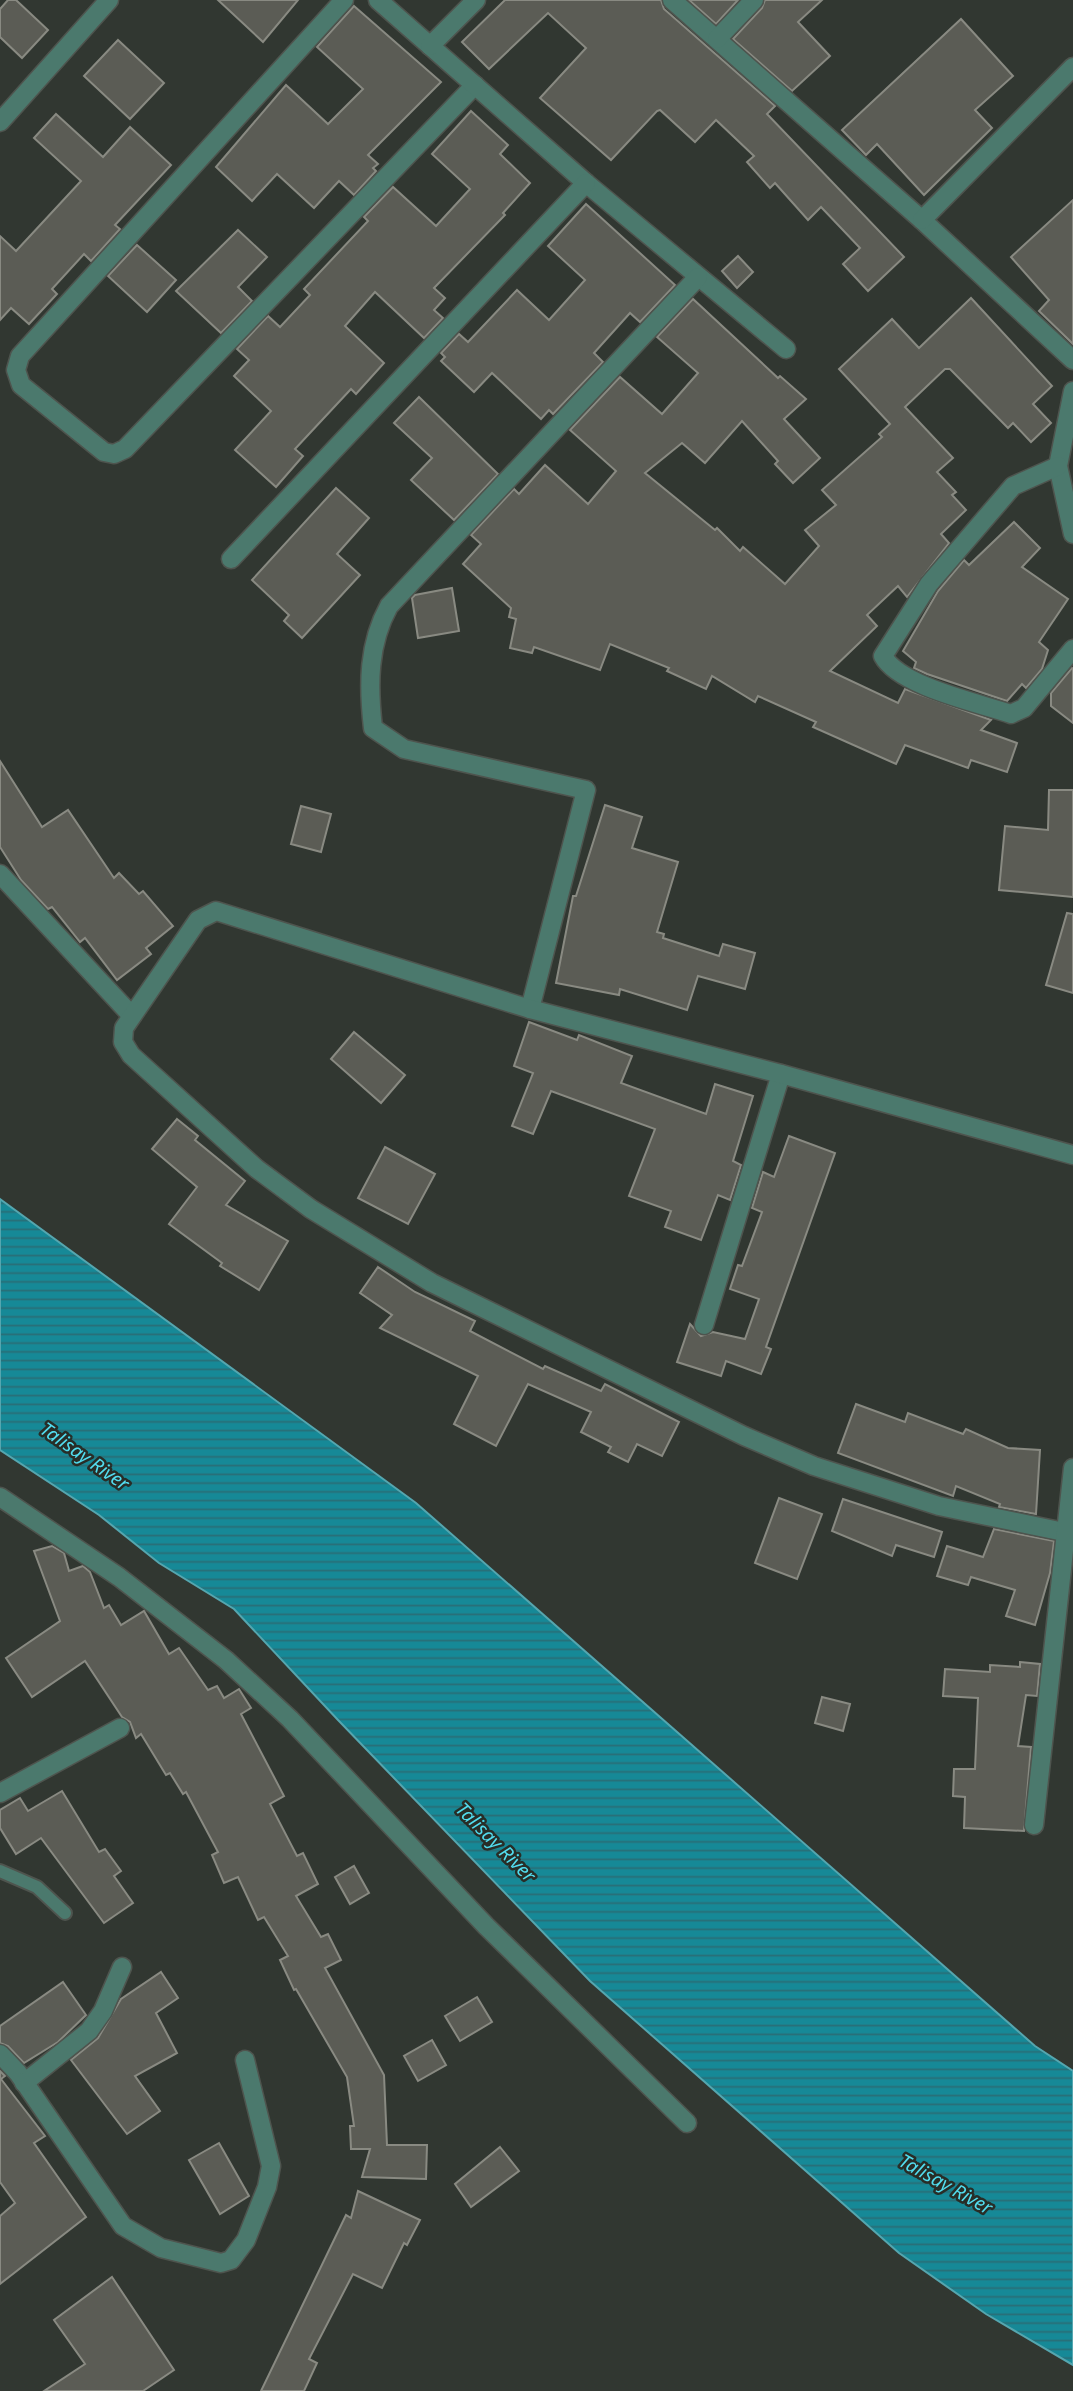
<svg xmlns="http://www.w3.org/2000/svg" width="1073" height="2391" font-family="'Noto Sans',sans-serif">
  <defs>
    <pattern id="water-rules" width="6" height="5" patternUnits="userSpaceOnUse" patternTransform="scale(1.75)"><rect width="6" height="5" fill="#168997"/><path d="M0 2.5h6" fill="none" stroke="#296e76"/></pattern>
  </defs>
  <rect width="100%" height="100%" fill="#313731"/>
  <polygon fill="url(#water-rules)" stroke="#55a6af" stroke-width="2" points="0,1199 416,1503 1035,2046 1073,2071 1073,2365 986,2314 899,2253 590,1981 338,1720 234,1609 159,1563 99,1515 0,1450"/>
  <g fill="#5b5c55" stroke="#898a82" stroke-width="2">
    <polygon points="8,0 16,0 48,30 22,58 0,37 0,9"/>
    <polygon points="218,0 298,0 263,42"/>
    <polygon points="505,0 661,0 664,9 775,106 767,114 904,257 868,291 843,264 860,248 821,207 808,220 775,183 770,188 747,162 754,156 716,120 695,142 660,110 657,111 611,160 540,98 586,48 548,13 489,69 462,42"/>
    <polygon points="689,0 738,0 716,24"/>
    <polygon points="765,0 822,0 798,22 830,56 792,91 733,39 762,8"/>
    <polygon points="354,6 441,82 368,155 378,164 373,168 376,171 354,195 339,181 314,208 277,174 252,201 216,167 286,85 328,124 363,89 317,47"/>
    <polygon points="961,19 1013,76 975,110 992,128 924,195 877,144 866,155 842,130"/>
    <polygon points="118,40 164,83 130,119 84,76"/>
    <polygon points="471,111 508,145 500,154 530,183 503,213 505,215 434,288 445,298 434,310 443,318 424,338 375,292 345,326 384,363 356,394 351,389 295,449 303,456 276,487 235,450 271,411 234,376 249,360 237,349 268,316 280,327 310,295 304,289 368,221 364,217 393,187 436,226 470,189 432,154"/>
    <polygon points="56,114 103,157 130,127 171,165 115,225 120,229 91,261 84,254 52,289 57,294 29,324 11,308 0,320 0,236 16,251 81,181 34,138"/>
    <polygon points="1073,200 1073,344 1039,311 1049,300 1011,257"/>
    <polygon points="586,204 675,285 640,322 630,313 594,353 603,362 553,414 549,410 541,419 492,373 474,392 441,361 445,357 441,353 459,334 468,342 517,290 549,320 585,280 548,246"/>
    <polygon points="238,230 267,257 238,287 252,301 221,333 176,291"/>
    <polygon points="137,245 176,280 147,312 108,276"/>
    <polygon points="738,256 753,272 737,288 722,271"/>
    <polygon points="971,298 1052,386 1033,404 1051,423 1031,442 1013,423 1008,428 950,369 945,369 905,407 953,458 937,472 956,492 952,495 966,510 941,534 949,543 907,597 898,586 867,615 877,626 830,671 898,703 905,689 991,720 981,730 1017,743 1007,772 971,760 968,768 905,745 896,764 813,727 816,722 758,696 755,702 712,676 706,689 667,671 669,668 610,644 600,670 534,647 532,653 510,648 516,619 509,617 511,608 463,564 481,544 471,535 514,489 519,494 545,465 588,504 616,471 570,430 620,377 662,414 698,373 657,337 693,299 778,378 780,376 806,399 784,419 820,458 793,483 775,464 778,461 742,421 705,463 682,443 645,473 715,530 717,528 740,551 743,547 785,584 819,546 805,530 836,505 822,490 882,437 879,434 890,424 839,369 892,319 919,348"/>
    <polygon points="419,397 498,474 454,520 411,480 432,458 394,423"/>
    <polygon points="336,488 369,518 337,554 360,575 302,638 284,621 289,615 252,580"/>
    <polygon points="1014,522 1040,548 1022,567 1068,599 1039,642 1048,650 1042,669 1026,688 1022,684 1007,701 927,674 914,668 916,662 903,651 938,591 964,560 969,565"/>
    <polygon points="452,588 459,631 418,638 412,598 415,595"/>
    <polygon points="1072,668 1073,669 1073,723 1051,706 1051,693"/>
    <polygon points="0,761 42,827 68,810 114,878 119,873 139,894 143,891 173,926 146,948 151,954 117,980 85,938 80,942 52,907 48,909 21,880 0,847"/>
    <polygon points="1049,790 1073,790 1073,897 999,890 1005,826 1048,830"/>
    <polygon points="605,805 642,817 632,848 678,862 657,932 664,934 663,938 719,956 723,944 755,953 745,989 698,976 687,1010 620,989 619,995 556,983 573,896 576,896"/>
    <polygon points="301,806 331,814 321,852 291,844"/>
    <polygon points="1067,913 1073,914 1073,993 1046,985"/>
    <polygon points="529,1022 577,1040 579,1035 632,1056 621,1083 706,1114 715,1084 753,1096 733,1161 741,1165 730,1200 718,1195 701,1240 665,1227 671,1211 629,1196 655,1129 551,1091 533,1134 512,1126 533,1073 514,1066"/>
    <polygon points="354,1032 405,1075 381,1103 331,1059"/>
    <polygon points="177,1119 198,1136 195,1140 245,1181 226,1205 288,1241 259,1290 220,1266 222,1263 169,1224 197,1187 152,1149"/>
    <polygon points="789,1136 835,1153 766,1347 771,1349 761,1374 726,1361 721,1376 677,1362 690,1324 701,1336 713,1332 745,1339 759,1299 730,1289 738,1265 742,1266 762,1212 752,1208 763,1172 774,1177"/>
    <polygon points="385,1147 435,1174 408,1224 358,1198"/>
    <polygon points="378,1267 415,1292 475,1321 470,1331 543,1369 545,1366 601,1391 605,1384 679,1422 662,1456 637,1444 628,1462 608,1452 611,1447 581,1432 591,1412 528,1384 496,1446 454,1424 478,1376 380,1328 392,1315 360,1293"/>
    <polygon points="856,1404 905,1422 908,1413 963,1434 966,1429 1008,1448 1040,1450 1036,1514 999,1507 1000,1504 956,1486 953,1496 838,1453"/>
    <polygon points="779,1498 822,1514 797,1579 755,1563"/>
    <polygon points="843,1499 942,1532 934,1557 896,1545 892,1556 832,1531"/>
    <polygon points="994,1529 1054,1541 1050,1573 1035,1625 1006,1616 1015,1590 971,1577 968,1585 937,1576 947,1546 983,1557"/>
    <polygon points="52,1546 64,1553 69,1571 83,1566 90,1572 104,1608 109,1605 121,1625 144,1611 169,1654 179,1648 208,1690 217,1686 224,1698 239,1689 251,1708 241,1714 284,1796 270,1804 297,1856 303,1853 318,1884 296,1896 321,1937 328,1934 341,1960 325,1968 384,2075 387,2145 427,2145 426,2179 362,2177 370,2149 351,2149 350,2126 354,2126 347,2077 296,1989 294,1990 280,1960 288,1956 264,1917 258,1920 238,1877 224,1883 212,1855 218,1852 186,1792 183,1794 170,1773 166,1775 141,1734 136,1738 130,1722 122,1717 85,1661 32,1697 6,1658 60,1621 34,1551"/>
    <polygon points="1020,1662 1040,1664 1037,1696 1026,1695 1018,1746 1031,1747 1024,1831 964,1828 965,1797 953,1796 954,1769 975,1769 978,1698 943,1696 945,1669 990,1672 990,1665 1020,1667"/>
    <polygon points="822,1697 850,1704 843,1731 815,1723"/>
    <polygon points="62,1791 99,1852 105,1849 121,1871 114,1876 133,1903 104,1923 41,1838 16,1854 0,1828 0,1810 20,1798 28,1811"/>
    <polygon points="354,1866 369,1893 350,1904 335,1877"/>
    <polygon points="161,1972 178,1998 156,2013 177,2053 135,2076 160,2111 127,2134 71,2060 98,2038 121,1999"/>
    <polygon points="63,1982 86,2015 58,2042 24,2063 8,2046 0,2043 0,2026"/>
    <polygon points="477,1997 492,2022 460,2041 445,2016"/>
    <polygon points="432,2040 446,2065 418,2081 404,2056"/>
    <polygon points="0,2071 5,2076 1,2079 45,2136 34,2143 86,2217 0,2284 0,2216 15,2203 0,2182"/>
    <polygon points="219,2143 249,2196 220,2214 189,2160"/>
    <polygon points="500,2147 519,2171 471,2207 455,2184"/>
    <polygon points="358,2191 420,2220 407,2245 404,2243 382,2288 353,2274 309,2359 317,2363 304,2391 261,2391 346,2215 351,2218"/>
    <polygon points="112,2277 174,2370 143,2391 44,2391 85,2364 54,2320"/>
  </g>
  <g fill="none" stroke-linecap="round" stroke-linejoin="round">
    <g stroke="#4e544e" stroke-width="16">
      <polyline id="lane" points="0,1871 37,1887 65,1913"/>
    </g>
    <g stroke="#4e544e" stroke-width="21">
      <g id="street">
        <polyline points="344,0 20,356 16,370 21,385 104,452 114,454 125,449 475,85"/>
        <polyline points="378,0 586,183 786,349"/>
        <polyline points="672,0 922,220 1073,360"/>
        <polyline points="717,39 754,0"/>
        <polyline points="430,46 476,0"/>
        <polyline points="0,122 109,0"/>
        <polyline points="922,220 1073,67"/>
        <polyline points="1073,391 1058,466 1073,534"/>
        <path d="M1058 466 1013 486 929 584 883 656C899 686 979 703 1011 714L1024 708 1073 649"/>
        <polyline points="231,559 586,183"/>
        <polyline points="0,874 132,1016"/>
        <path d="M530 1009 586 790 404 749 373 728C368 685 368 644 389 606L698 277"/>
        <polyline points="704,1325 781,1074"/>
        <polyline points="0,1497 119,1577 226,1660 290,1719 486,1926 687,2123"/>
        <polyline points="1064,1532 939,1506 814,1466 744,1436 432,1283 311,1209 257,1169 131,1055 123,1042 124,1028 198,920 216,911 530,1009 781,1074 1073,1155"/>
        <polyline points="0,1793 120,1728"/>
        <polyline points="1034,1825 1073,1468"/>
        <polyline points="0,2054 18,2073 123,2226 161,2248 221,2263 231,2260 246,2240 267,2187 271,2166 245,2060"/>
        <polyline points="24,2083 89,2031 103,2011 122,1967"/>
      </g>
    </g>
    <use href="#lane" stroke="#4b796d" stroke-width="12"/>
    <use href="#street" stroke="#4b796d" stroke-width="18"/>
  </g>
  <g text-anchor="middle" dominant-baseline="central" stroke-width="5" stroke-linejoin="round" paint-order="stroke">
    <g font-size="19" font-style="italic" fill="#52dcee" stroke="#282d27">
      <text transform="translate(85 1456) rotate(35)">Talisay River</text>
      <text transform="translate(496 1842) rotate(45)">Talisay River</text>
      <text transform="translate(946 2184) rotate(29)">Talisay River</text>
    </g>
  </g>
</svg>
